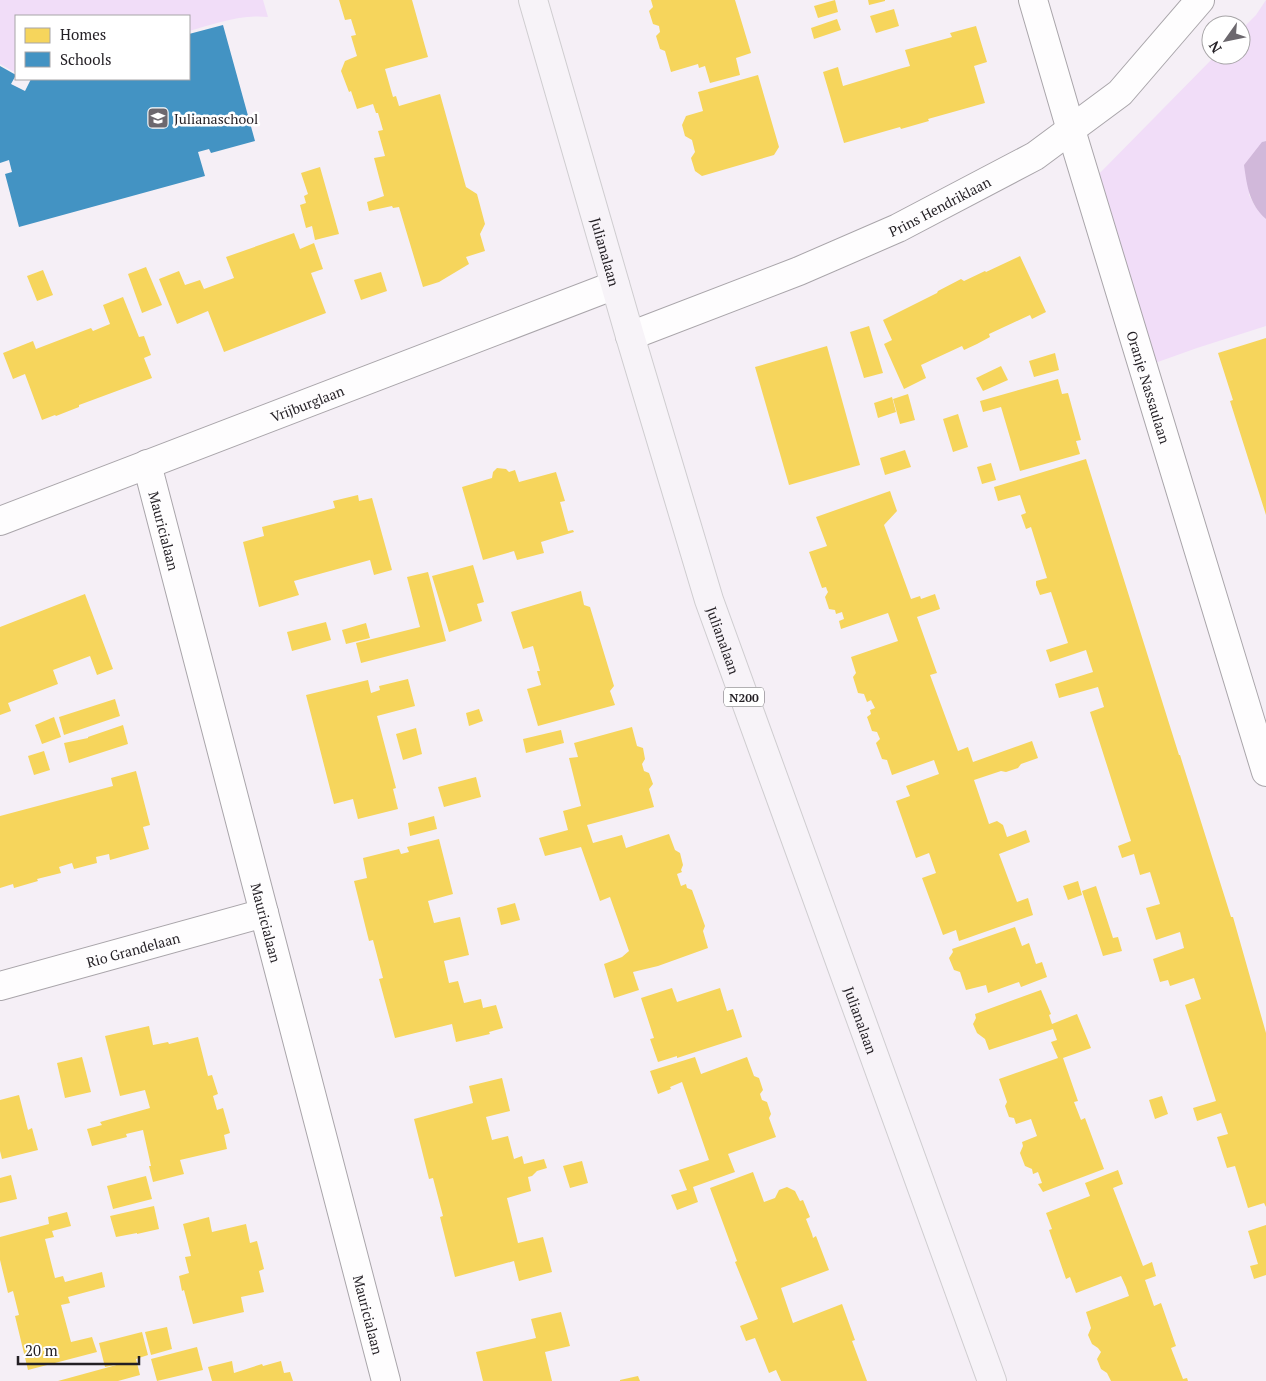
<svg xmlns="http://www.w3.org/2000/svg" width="1266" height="1381" font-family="'PT Serif',serif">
  <rect width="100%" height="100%" fill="#f5eff6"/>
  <g fill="#f1ddf8">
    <path d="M0 0H263L268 17C241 14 214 24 189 31V16H16V73L0 64Z"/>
    <polygon points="1266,0 1266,141 1262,142 1249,195 1255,206 1266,219 1266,326 1197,348 1155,363 1095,178 1216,55 1241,55 1241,30 1256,15"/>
  </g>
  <path fill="#d1b8da" d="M1266 141V219C1249 204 1247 186 1244 165L1262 142Z"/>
  <g fill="#f6d55c">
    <polygon points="339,0 412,0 428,57 385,69 393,97 396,96 399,106 440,94 466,187 477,194 485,224 480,234 485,251 466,257 469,264 439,282 423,287 399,207 393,208 392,206 369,211 367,202 384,196 374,158 385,156 378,131 383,130 378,113 376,113 373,104 357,109 351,91 349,92 341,71 345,61 357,56 351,36 356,35 351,19 345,20"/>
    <polygon points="651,0 735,0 751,53 736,58 740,75 710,83 705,66 699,68 698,64 671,72 665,51 660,49 656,36 660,32 659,26 653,24 649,11 653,7"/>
    <polygon points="835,0 838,12 818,18 814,6"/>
    <polygon points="868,0 885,0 885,1 869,5"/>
    <polygon points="894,9 899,26 876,33 870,16"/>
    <polygon points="837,19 841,30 814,39 811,28"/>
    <polygon points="976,26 987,62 974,66 985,103 928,119 929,121 901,129 900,127 844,143 823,72 838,67 843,86 899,69 910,66 905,50 952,37 950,33"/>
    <polygon points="758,75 779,147 774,155 702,176 695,171 691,158 695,152 692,140 685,136 682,125 686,116 703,111 698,92"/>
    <polygon points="320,167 339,234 315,240 312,226 306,228 300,205 306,203 304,196 308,194 301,173"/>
    <polygon points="294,233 300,249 314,243 323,269 311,273 326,313 224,352 208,311 177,324 159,279 179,271 185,285 200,280 204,289 234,278 226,257"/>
    <polygon points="1020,256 1046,312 1032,319 1030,315 989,334 990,337 977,344 964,350 962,346 921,365 926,378 904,389 884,344 892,340 883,320 937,293 938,291 961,279 964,281 985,271 986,272"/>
    <polygon points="146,267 162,305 142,313 128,274"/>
    <polygon points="43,270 53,295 37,301 27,276"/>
    <polygon points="381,272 387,291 361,300 354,280"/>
    <polygon points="123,297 139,337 144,336 151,355 144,358 152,378 79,405 79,407 56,416 55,415 42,420 25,374 13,379 3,353 33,341 36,349 91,328 93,331 110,324 103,305"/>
    <polygon points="869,326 883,373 864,378 850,332"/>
    <polygon points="1266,338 1266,515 1230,401 1233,400 1218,353"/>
    <polygon points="827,346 860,465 789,485 755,367"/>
    <polygon points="1055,353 1059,370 1034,377 1029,361"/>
    <polygon points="1001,366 1008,380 983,391 976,378"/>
    <polygon points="1058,379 1062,394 1068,393 1081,440 1076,441 1080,454 1020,471 1001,407 983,412 980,401"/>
    <polygon points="908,394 915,420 900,424 893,399"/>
    <polygon points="892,397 896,412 878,418 874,403"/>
    <polygon points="958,414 968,447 953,452 943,419"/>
    <polygon points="905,450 911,467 885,475 880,458"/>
    <polygon points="1086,459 1179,755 1180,755 1231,917 1233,917 1266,1033 1266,1207 1264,1203 1248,1208 1235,1166 1227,1168 1217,1137 1228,1134 1221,1113 1197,1121 1193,1108 1216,1101 1185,1005 1201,999 1194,978 1170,986 1168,980 1160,982 1153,959 1184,948 1180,932 1156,940 1146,908 1160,904 1150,872 1140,875 1134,854 1122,858 1118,846 1131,841 1090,712 1104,707 1098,687 1059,698 1055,684 1093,672 1086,650 1050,662 1046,650 1068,643 1051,592 1040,595 1036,585 1036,581 1047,578 1031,527 1026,529 1021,515 1026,513 1020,495 998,501 994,487"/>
    <polygon points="991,463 996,480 982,484 977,467"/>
    <polygon points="497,468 506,469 509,472 515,470 519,482 556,472 565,501 560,502 568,531 573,530 574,532 541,542 544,553 517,560 514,551 483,560 462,487 492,478 493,472"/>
    <polygon points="890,491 897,511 884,525 911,599 920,596 921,599 935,594 940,609 917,617 937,673 930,675 958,751 968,747 973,762 1032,741 1038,758 1021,764 1018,768 1006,772 1001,771 974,780 989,824 997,821 1003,825 1007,837 1026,830 1030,842 999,854 1017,902 1028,898 1033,915 959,941 956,930 943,935 922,878 936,873 929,853 916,858 896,801 910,796 906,786 939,774 934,760 892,775 887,760 882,759 876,743 880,739 877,732 872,731 867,717 871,714 870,710 875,708 871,700 867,702 864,694 858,693 853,677 856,673 851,657 898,641 888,613 841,629 839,621 844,619 842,612 836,614 835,610 829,609 825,597 828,592 827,590 826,587 822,588 809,552 827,546 816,517"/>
    <polygon points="358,495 359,501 372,498 392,570 374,575 370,560 294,581 299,595 259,607 243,542 264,536 262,527 335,508 333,501"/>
    <polygon points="473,565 484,602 477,604 482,621 449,632 432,576"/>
    <polygon points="428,572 446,641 361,663 356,643 420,627 407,577"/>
    <polygon points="581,591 584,605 590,607 614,686 610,691 615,705 538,726 527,689 541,685 537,671 540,671 533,646 523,649 511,612"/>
    <polygon points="85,594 113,669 97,675 90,656 53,670 58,684 8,703 11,711 0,715 0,627"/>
    <polygon points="326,622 331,640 292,651 287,632"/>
    <polygon points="366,623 370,638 346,644 342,630"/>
    <polygon points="408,679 415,706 377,716 396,788 393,789 398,809 358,819 353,799 334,804 306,695 368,680 371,693 380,690 379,686"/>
    <polygon points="115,699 120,716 64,735 59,717"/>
    <polygon points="479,709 483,721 469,726 466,713"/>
    <polygon points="54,717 61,737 42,744 35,725"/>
    <polygon points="123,725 128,744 69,763 64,743 88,738 88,737"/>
    <polygon points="632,727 637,746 643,748 645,759 642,764 644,771 649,773 653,784 649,789 654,807 587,825 593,843 622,835 626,848 669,834 675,850 680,853 683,865 681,870 682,872 677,874 681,886 686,884 687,888 692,890 705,926 703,931 708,948 658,966 633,972 639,990 614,998 604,964 622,957 629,951 610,897 600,901 581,847 545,856 539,838 568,830 563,811 581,806 569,758 578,757 574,743"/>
    <polygon points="416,728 422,754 403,760 396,734"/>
    <polygon points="561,730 564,743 526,753 523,739"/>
    <polygon points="44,751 50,770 34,775 28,756"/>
    <polygon points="136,771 150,825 143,827 149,849 110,860 109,854 96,857 97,863 74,869 72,863 59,867 61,873 37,879 38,881 14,888 13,884 0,888 0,816 113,786 111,778"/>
    <polygon points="476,777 481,797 444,807 438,787"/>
    <polygon points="434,816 437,829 410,836 408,823"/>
    <polygon points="439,839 453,894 428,901 434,923 460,917 469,955 444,961 449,983 458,981 464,1003 481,999 483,1008 496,1005 503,1028 489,1032 490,1034 456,1042 452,1024 395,1038 379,979 383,978 373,940 369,941 354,881 367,878 363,858 399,849 401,854 409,852 407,847"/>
    <polygon points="1078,881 1082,895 1068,900 1063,886"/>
    <polygon points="1096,886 1113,938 1118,937 1122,951 1103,956 1082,891"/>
    <polygon points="515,903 520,920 501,925 497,908"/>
    <polygon points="1015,927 1022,946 1029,943 1036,964 1042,962 1047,977 1021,987 1019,982 988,993 986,985 966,990 960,972 954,970 949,958 953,952 952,949"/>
    <polygon points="672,988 677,1002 720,988 727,1011 733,1009 742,1037 677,1058 677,1056 658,1062 650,1039 654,1038 641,998"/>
    <polygon points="1041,990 1051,1014 1049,1015 1052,1024 1077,1014 1091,1048 1063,1058 1078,1101 1074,1102 1081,1120 1085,1118 1104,1169 1043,1192 1038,1184 1042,1183 1038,1172 1033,1174 1032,1169 1025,1166 1020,1153 1023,1146 1022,1142 1037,1136 1031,1119 1016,1124 1014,1118 1009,1117 1005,1106 1007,1102 999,1079 1058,1058 1051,1042 1057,1040 1053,1029 989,1050 985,1039 977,1033 973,1024 976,1018 975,1014"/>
    <polygon points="149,1026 153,1045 168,1042 169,1044 198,1037 208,1076 212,1075 218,1094 213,1096 217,1110 223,1108 230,1133 224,1135 227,1149 180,1160 184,1174 153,1182 149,1166 151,1166 143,1130 126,1134 127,1137 92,1146 87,1129 102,1125 100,1122 150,1108 145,1090 120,1096 105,1036"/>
    <polygon points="82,1057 91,1092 65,1098 57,1063"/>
    <polygon points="695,1057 701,1074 747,1057 754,1076 759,1078 763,1090 760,1094 762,1100 767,1102 771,1114 769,1118 776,1137 728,1154 735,1172 693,1187 698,1202 677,1210 671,1195 687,1190 679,1170 709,1160 682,1082 670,1087 671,1089 658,1094 650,1071"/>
    <polygon points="502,1078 510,1111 486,1117 492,1140 508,1136 514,1159 522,1156 524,1164 544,1159 547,1168 537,1171 532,1176 528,1177 531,1191 507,1198 518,1243 543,1237 552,1272 519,1281 514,1261 455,1277 440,1217 443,1216 433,1178 429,1179 414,1119 473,1103 469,1086"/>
    <polygon points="19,1095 28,1130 32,1128 38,1150 2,1159 0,1151 0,1100"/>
    <polygon points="1162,1096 1168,1114 1155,1119 1149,1100"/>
    <polygon points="582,1161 588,1183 570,1188 563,1166"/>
    <polygon points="1118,1170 1123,1184 1113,1188 1143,1266 1152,1262 1156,1276 1145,1280 1154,1306 1161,1303 1176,1346 1171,1348 1183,1379 1187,1378 1188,1381 1111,1381 1107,1373 1101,1369 1097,1359 1101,1352 1098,1348 1092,1344 1088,1335 1091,1328 1086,1312 1129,1296 1126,1287 1121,1276 1076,1293 1070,1277 1066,1279 1049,1230 1052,1229 1046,1213 1090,1196 1085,1183"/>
    <polygon points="753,1172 764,1202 775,1198 779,1190 787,1187 795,1191 800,1201 803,1200 810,1217 806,1219 812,1234 813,1238 816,1236 829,1270 781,1288 793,1323 842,1304 855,1340 852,1341 867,1381 781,1381 776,1370 769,1373 755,1338 746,1341 740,1326 758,1319 735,1262 737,1261 710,1188"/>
    <polygon points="11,1175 17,1199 0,1203 0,1178"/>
    <polygon points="146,1176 152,1199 113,1209 107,1186"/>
    <polygon points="154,1206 159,1229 137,1234 137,1233 116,1237 110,1216"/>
    <polygon points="67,1212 71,1226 52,1231 54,1237 45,1239 55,1278 63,1276 65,1282 102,1272 105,1287 68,1297 70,1303 61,1305 71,1342 92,1337 97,1352 28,1370 15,1316 19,1315 13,1291 8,1293 0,1260 0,1237 49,1224 48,1217"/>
    <polygon points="209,1217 212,1232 246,1224 250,1243 257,1241 264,1269 259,1271 264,1292 241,1297 244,1312 193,1324 184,1290 182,1291 179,1276 189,1273 185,1257 191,1256 183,1224"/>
    <polygon points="1266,1225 1266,1275 1254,1279 1250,1266 1258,1264 1248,1231"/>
    <polygon points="561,1312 570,1346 545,1352 552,1381 483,1381 476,1352 536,1338 531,1319"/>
    <polygon points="167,1327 172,1349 151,1355 145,1332"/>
    <polygon points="142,1332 148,1355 136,1359 140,1375 118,1381 58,1381 120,1364 105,1367 99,1343"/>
    <polygon points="197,1347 203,1370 157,1381 151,1359"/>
    <polygon points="232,1361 234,1373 262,1364 263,1366 281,1361 284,1373 290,1372 293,1381 212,1381 208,1367"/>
    <polygon points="638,1376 640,1381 620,1381 620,1380"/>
  </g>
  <polygon fill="#4393c3" points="223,25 255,141 211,153 209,149 198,152 205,176 19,227 5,174 12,172 9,160 0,163 0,66 16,75 11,84 25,91 31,79 189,79 189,34"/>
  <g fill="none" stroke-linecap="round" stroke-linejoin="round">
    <g stroke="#a9a5aa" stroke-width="30">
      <g id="minor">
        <path id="s1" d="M1033 0 1071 130 1266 772"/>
        <path id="s2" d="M630 336 799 271 898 228 1035 156 1120 93 1200 0"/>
        <path id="s3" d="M147 464 386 1381"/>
        <path id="s4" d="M0 521 615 285"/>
        <path id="s5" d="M0 986 264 913"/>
      </g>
    </g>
    <g stroke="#cfcdd0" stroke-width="30">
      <g id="primary">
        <path id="s6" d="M533 0 630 336 709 600 992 1381"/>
      </g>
    </g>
    <use href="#minor" stroke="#fefdfe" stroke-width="28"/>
    <use href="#primary" stroke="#f7f3f8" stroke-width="28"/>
  </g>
  <defs>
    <g id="school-square" transform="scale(1.125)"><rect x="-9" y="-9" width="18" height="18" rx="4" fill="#6c686e" stroke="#fff"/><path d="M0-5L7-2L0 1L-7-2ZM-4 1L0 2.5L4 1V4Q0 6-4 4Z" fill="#fff"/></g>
  </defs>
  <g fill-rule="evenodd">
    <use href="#school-square" x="158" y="118"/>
  </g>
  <g text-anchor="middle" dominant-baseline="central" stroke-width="5" stroke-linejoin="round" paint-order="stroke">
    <rect fill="#fff" stroke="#656266" stroke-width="1" x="724" y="687.5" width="40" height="19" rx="4"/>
    <g font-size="12" font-weight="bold" fill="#231f24">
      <text x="744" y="697">N200</text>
    </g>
    <g font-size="14" fill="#231f24" stroke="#fff" text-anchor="start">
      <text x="174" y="118">Julianaschool</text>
    </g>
    <g font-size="14" fill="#231f24" stroke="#fff">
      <text stroke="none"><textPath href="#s2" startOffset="336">Prins Hendriklaan</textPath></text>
      <text stroke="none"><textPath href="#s6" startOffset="262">Julianalaan</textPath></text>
      <text stroke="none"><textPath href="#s1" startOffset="404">Oranje Nassaulaan</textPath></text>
      <text stroke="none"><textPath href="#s4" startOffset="329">Vrijburglaan</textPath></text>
      <text stroke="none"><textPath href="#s3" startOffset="69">Mauricialaan</textPath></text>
      <text stroke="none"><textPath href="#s6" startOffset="668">Julianalaan</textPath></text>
      <text stroke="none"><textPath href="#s3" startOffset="474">Mauricialaan</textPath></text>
      <text stroke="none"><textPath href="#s5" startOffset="138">Rio Grandelaan</textPath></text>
      <text stroke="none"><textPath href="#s6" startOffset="1072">Julianalaan</textPath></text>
      <text stroke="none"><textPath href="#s3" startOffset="879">Mauricialaan</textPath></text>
    </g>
  </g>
  <rect x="15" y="15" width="175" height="65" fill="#ffffff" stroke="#a7a5a7"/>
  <rect x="25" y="28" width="25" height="15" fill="#f6d55c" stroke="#a7a5a7"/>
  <text x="60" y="40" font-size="15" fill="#231f24">Homes</text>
  <rect x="25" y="52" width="25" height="15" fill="#4393c3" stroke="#a7a5a7"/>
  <text x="60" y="65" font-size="15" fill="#231f24">Schools</text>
  <g transform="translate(1226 40) rotate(237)"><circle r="24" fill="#ffffff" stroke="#a7a5a7"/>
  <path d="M0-4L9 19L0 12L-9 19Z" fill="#6c686e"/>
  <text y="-8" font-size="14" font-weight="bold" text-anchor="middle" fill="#231f24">N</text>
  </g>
  <path d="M18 1356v8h121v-8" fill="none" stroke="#231f24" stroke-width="2.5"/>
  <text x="25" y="1356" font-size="15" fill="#231f24" stroke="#ffffff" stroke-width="4" paint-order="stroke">20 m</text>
</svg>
